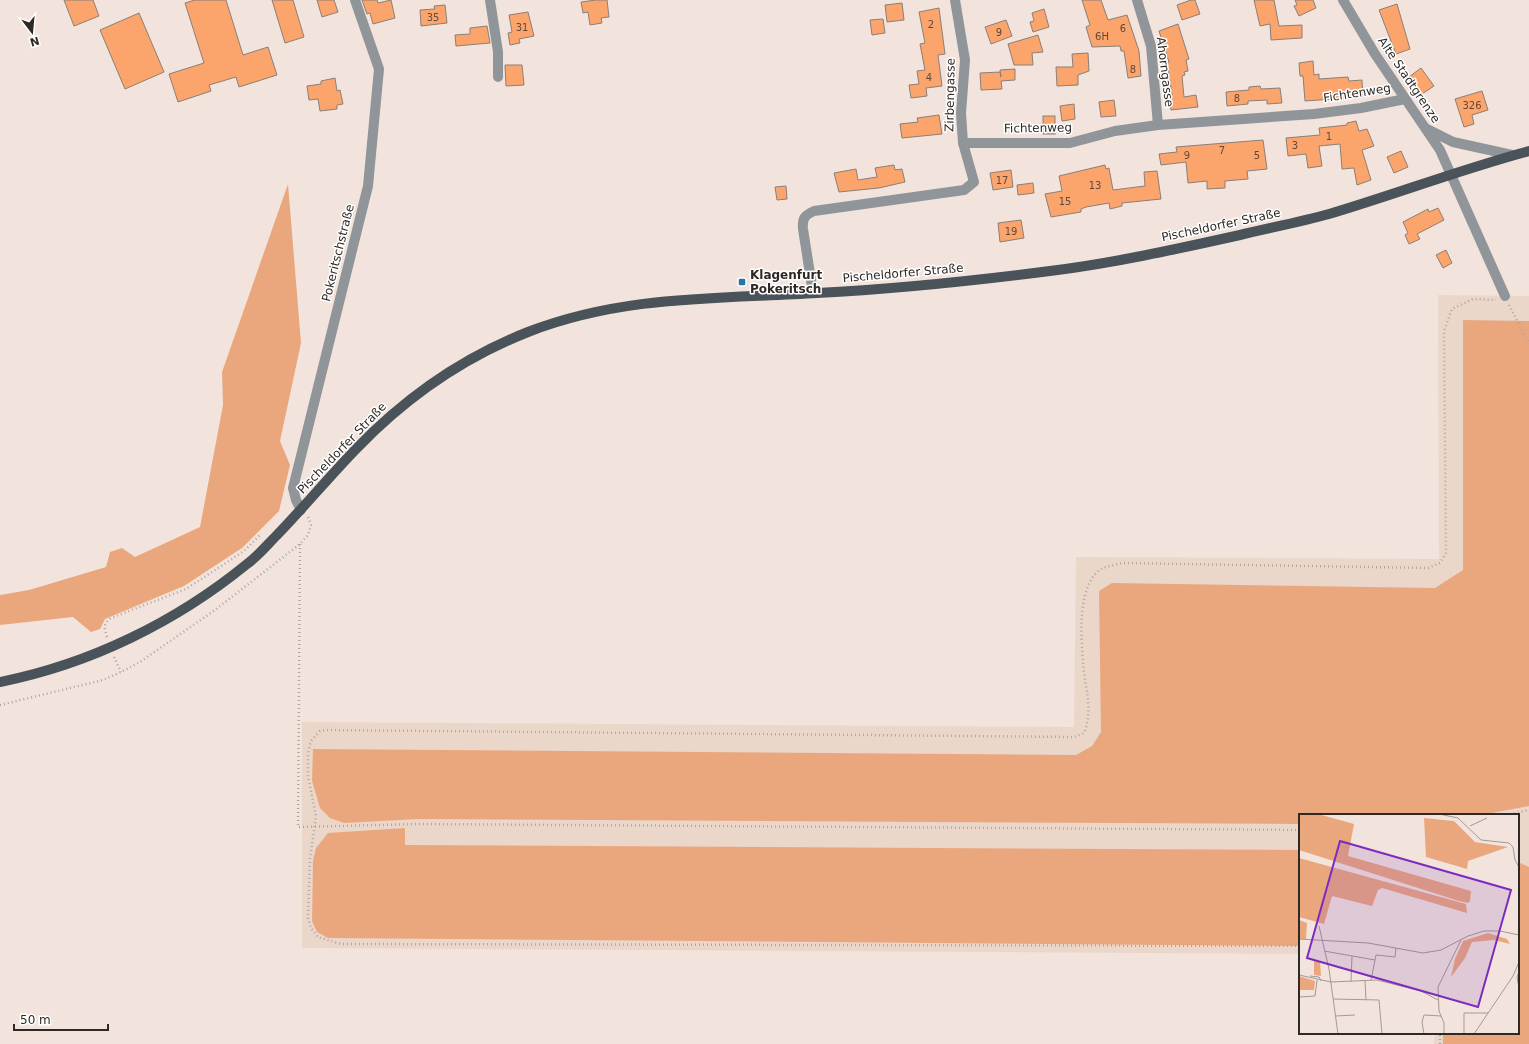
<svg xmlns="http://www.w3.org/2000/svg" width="1529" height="1044" font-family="'DejaVu Sans',sans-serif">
  <rect width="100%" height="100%" fill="#f2e4dc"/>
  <polygon fill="#ebd6ca" points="1438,295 1529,296 1529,1044 1434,1044 1434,1033 1518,1033 1518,815 1300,815 1300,954 302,948 302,722 1074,727 1076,557 1439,559"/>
  <g fill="#eaa77e">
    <polygon points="288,184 301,343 280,441 290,465 279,511 242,548 184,586 105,619 100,629 91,632 73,617 0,625 0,595 29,590 106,567 110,552 122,548 135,557 200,527 223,405 222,372"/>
    <polygon points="1463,320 1529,321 1529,806 1481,815 1300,815 1300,824 418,819 344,823 330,818 320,808 312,781 313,749 1076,755 1092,746 1101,732 1099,591 1112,583 1435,588 1463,570"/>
    <polygon points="405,828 405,845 1300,850 1300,946 328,938 317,932 312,921 313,861 316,848 328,833"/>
    <polygon points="1518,862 1529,867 1529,1044 1443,1044 1443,1033 1518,1033"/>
  </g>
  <g fill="#fba46c" stroke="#8b7f77">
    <polygon points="64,0 93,0 99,16 74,26"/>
    <polygon points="195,0 226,0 243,55 268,47 277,75 239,87 236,77 209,85 211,91 178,102 169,74 204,63 185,3"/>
    <polygon points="272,0 293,0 304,37 285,43"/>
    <polygon points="317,0 334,0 338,12 322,17"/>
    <polygon points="362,0 377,0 378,3 391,0 395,18 373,24 370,13 367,14"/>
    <polygon points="596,0 607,0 609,17 601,18 602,23 590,25 588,12 583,13 581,2"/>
    <polygon points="1082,0 1101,0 1108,20 1127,15 1139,51 1141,76 1128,78 1124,51 1121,51 1120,46 1092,47 1086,27 1090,25"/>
    <polygon points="1191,0 1195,0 1200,14 1182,20 1177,5"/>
    <polygon points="1254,0 1274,0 1279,26 1302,25 1302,38 1271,40 1270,24 1260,26"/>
    <polygon points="1295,0 1313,0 1316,8 1299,16 1294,6 1297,5"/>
    <polygon points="902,3 904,20 887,22 885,5"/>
    <polygon points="1397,4 1410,49 1396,54 1379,10"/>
    <polygon points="445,5 447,23 421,26 420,10 435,9 434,6"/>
    <polygon points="939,8 945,54 938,55 942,86 926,88 927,96 911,98 909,85 919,84 917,71 925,70 920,44 925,43 919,12"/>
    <polygon points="1044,9 1049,27 1033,32 1030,22 1034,21 1032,13"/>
    <polygon points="528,12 534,36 519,39 520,43 510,45 508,33 512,32 509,15"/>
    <polygon points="139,13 164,72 125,89 100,30"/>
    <polygon points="883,19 885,33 872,35 870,20"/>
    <polygon points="1006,20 1012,36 991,44 985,27"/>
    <polygon points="1178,24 1189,59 1186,60 1188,71 1184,72 1185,75 1182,76 1184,97 1196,95 1198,107 1171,110 1169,96 1172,95 1167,63 1169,62 1159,31"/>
    <polygon points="487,26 490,43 456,46 455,35 470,34 470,28"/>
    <polygon points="1038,35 1043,52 1032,53 1033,65 1014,65 1008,44"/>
    <polygon points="1088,53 1089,71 1078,75 1078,85 1057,86 1056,67 1073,67 1072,54"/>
    <polygon points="1313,61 1314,75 1319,74 1319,79 1348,77 1349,81 1362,80 1363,97 1305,101 1303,76 1300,76 1299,63"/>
    <polygon points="505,65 522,65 524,85 506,86"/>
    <polygon points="1421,68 1434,86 1422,94 1409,77"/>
    <polygon points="1015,69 1015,80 1001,81 1002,89 981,90 980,73 1000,72 1001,77 1000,70"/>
    <polygon points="335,78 337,91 340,90 343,104 337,105 337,109 320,111 318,99 309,100 307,86 321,84 321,81"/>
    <polygon points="1260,86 1261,89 1280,88 1282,103 1267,104 1267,100 1248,101 1248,104 1227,106 1226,92 1249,90 1249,87"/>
    <polygon points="1482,91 1488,110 1472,115 1474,124 1464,127 1455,99"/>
    <polygon points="1114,100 1116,116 1101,117 1099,102"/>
    <polygon points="1074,104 1075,119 1062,121 1060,106"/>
    <polygon points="939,115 942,134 902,138 900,124 918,122 917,118"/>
    <rect x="1043" y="116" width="12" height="18"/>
    <polygon points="1356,121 1359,131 1367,129 1374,146 1362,150 1371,180 1357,185 1354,168 1342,169 1340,144 1319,146 1322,166 1308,168 1306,154 1288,156 1286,138 1320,135 1319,128 1347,125 1347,123"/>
    <polygon points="1263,140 1267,169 1247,171 1248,179 1225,181 1225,188 1207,189 1207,181 1188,183 1186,162 1161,165 1159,154 1177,152 1176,147"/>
    <polygon points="1401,151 1408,167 1394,173 1387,157"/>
    <polygon points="894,165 895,170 902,169 905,182 879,188 839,192 834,173 856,169 858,180 877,177 875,168"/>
    <polygon points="1105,165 1106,169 1109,168 1113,190 1145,186 1144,172 1157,171 1161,199 1122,203 1122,206 1110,209 1109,203 1086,207 1081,209 1081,212 1051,217 1045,194 1062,191 1059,176"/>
    <polygon points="1011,170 1013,187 993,190 990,173"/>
    <polygon points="1033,183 1034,193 1018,195 1017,185"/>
    <polygon points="786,186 787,199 777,200 775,187"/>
    <polygon points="1438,208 1444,220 1417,234 1420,239 1409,244 1405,235 1408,233 1403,222 1428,209 1429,212"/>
    <polygon points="1021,220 1024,238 1000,242 998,223"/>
    <polygon points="1446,250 1452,263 1443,268 1436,255"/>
  </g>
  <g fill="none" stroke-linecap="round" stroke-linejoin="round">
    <g stroke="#b1a6a0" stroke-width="2.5" stroke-dasharray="1 3" stroke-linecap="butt">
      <polyline points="1509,305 1529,344"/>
      <polyline points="300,544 298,827 419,824 1300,830"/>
      <path d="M107 637C104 628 103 624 111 618L186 589 244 551 260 535"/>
      <polyline points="114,657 121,672"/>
      <polyline points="0,705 103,680 121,672 140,662 215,610 300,544 308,535 311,525 308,517"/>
      <polyline points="1506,815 1529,810"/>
      <path d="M1300 946 341 944 318 937 311 928 308 918 310 859 316 816 308 776V753L311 741 320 731 325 730 1074 737 1084 733C1094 709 1084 685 1083 661 1081 634 1077 586 1101 569 1106 566 1116 565 1122 563L1428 568 1440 563 1446 553 1444 331 1452 309 1473 299 1496 300"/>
      <polyline points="1440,1044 1440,1033"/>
    </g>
    <g stroke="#909599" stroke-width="10">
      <polyline points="490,0 498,52 498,77"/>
      <polyline points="955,0 965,60 961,113 963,143"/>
      <polyline points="1137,0 1151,46 1158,125"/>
      <polyline points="1343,0 1375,54 1440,150 1505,296"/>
      <polyline points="1427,129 1453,142 1512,155"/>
      <path d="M813 293 803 229C802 218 805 215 814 211L964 190 974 182 963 143H1070L1115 131 1158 125 1314 114 1361 108 1405 99"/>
      <polyline points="301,510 296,500 293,488 368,186 379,69 355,0"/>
    </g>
    <path stroke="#4a535a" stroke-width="10" d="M0 682C90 664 176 622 247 564 258 556 267 545 277 535 304 507 329 477 356 449 405 398 462 358 528 332 623 295 718 299 817 293 896 289 972 281 1050 271 1114 263 1177 249 1240 235 1269 228 1300 222 1329 214 1396 194 1462 169 1529 151"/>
  </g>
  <rect fill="#2775a7" stroke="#fff" stroke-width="1.5" x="738" y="278" width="8" height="8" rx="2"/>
  <g text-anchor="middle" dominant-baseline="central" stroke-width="3" stroke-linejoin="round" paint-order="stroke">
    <g font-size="10" fill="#624838">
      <text x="433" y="17">35</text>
      <text x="931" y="24">2</text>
      <text x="522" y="27">31</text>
      <text x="1123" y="28">6</text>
      <text x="999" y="32">9</text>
      <text x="1102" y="36">6H</text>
      <text x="1133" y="69">8</text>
      <text x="929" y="77">4</text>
      <text x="1237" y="98">8</text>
      <text x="1472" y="105">326</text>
      <text x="1329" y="136">1</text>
      <text x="1295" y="145">3</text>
      <text x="1222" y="150">7</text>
      <text x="1187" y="155">9</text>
      <text x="1257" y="155">5</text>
      <text x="1002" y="180">17</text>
      <text x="1095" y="185">13</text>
      <text x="1065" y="201">15</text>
      <text x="1011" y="231">19</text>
    </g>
    <g font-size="12" fill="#2f2926" stroke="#fff">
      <text transform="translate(1165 72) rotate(83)">Ahorngasse</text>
      <text transform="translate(1409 80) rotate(56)">Alte Stadtgrenze</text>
      <text transform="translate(1357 93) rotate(-9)">Fichtenweg</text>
      <text transform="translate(950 95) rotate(-89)">Zirbengasse</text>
      <text transform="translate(1038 128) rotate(-1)">Fichtenweg</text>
      <text transform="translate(1221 225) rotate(-12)">Pischeldorfer Straße</text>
      <text transform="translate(338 253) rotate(-76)">Pokeritschstraße</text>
      <text transform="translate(903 273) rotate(-5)">Pischeldorfer Straße</text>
      <text transform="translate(342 448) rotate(-46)">Pischeldorfer Straße</text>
    </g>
    <g font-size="12" font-weight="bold" fill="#2f2926" stroke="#fff" text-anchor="start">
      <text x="750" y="275">Klagenfurt<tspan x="750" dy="14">Pokeritsch</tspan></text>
    </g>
  </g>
  <g transform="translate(1299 814)">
    <rect width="220" height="220" fill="#f2e4dc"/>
    <path d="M0 0H19L55 10 49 42 172 77 171 87 169 89 160 87 0 36ZM125 4 155 7 176 28 209 33 169 47 168 55 127 43ZM0 44 167 90 168 99 83 74 79 76 73 92 33 82 25 110 0 103ZM0 106 8 109 7 125H0ZM189 119 208 125 211 130 195 126 173 128 166 144 152 163 156 145 164 127ZM15 146 21 148 22 162 15 161ZM0 162 16 167 15 176H0Z" fill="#eaa77e"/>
    <path fill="none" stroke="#a49993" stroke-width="1" d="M140 0 159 4 182 26 210 29 214 33 216 46 220 53M171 12 188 4M20 112 30 155 39 220M0 125 69 129 124 139 142 136 169 122 185 117H201L220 121M25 137 76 146 77 141 96 143 97 134M220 158 218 163 220 174M0 161 32 168 78 166 122 177 139 186M11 162 20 163 22 167M72 166 76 146M66 167 67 186M52 168 53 142M0 183 16 182 18 166M34 185 80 186 83 220M36 202 56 201M125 220 123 208 125 201 142 202M145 220V209L140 197 139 173 162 126M165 220V199H189M175 220 214 162 220 148"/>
    <path fill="#7b2cbf" fill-opacity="0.15" stroke="#7b2cbf" stroke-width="2" d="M41 27 212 76 179 193 8 144Z"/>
    <rect width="220" height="220" fill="none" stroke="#2f2926" stroke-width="2"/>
  </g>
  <g transform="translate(32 32) rotate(164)" stroke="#ffffff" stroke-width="3" paint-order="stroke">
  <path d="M0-3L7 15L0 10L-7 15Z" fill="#2f2926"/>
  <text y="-6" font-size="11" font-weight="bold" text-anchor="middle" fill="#2f2926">N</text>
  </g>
  <path d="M14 1024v6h94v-6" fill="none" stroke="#2f2926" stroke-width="2"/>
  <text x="20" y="1024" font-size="12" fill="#2f2926" stroke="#ffffff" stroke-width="3" paint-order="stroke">50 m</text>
</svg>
